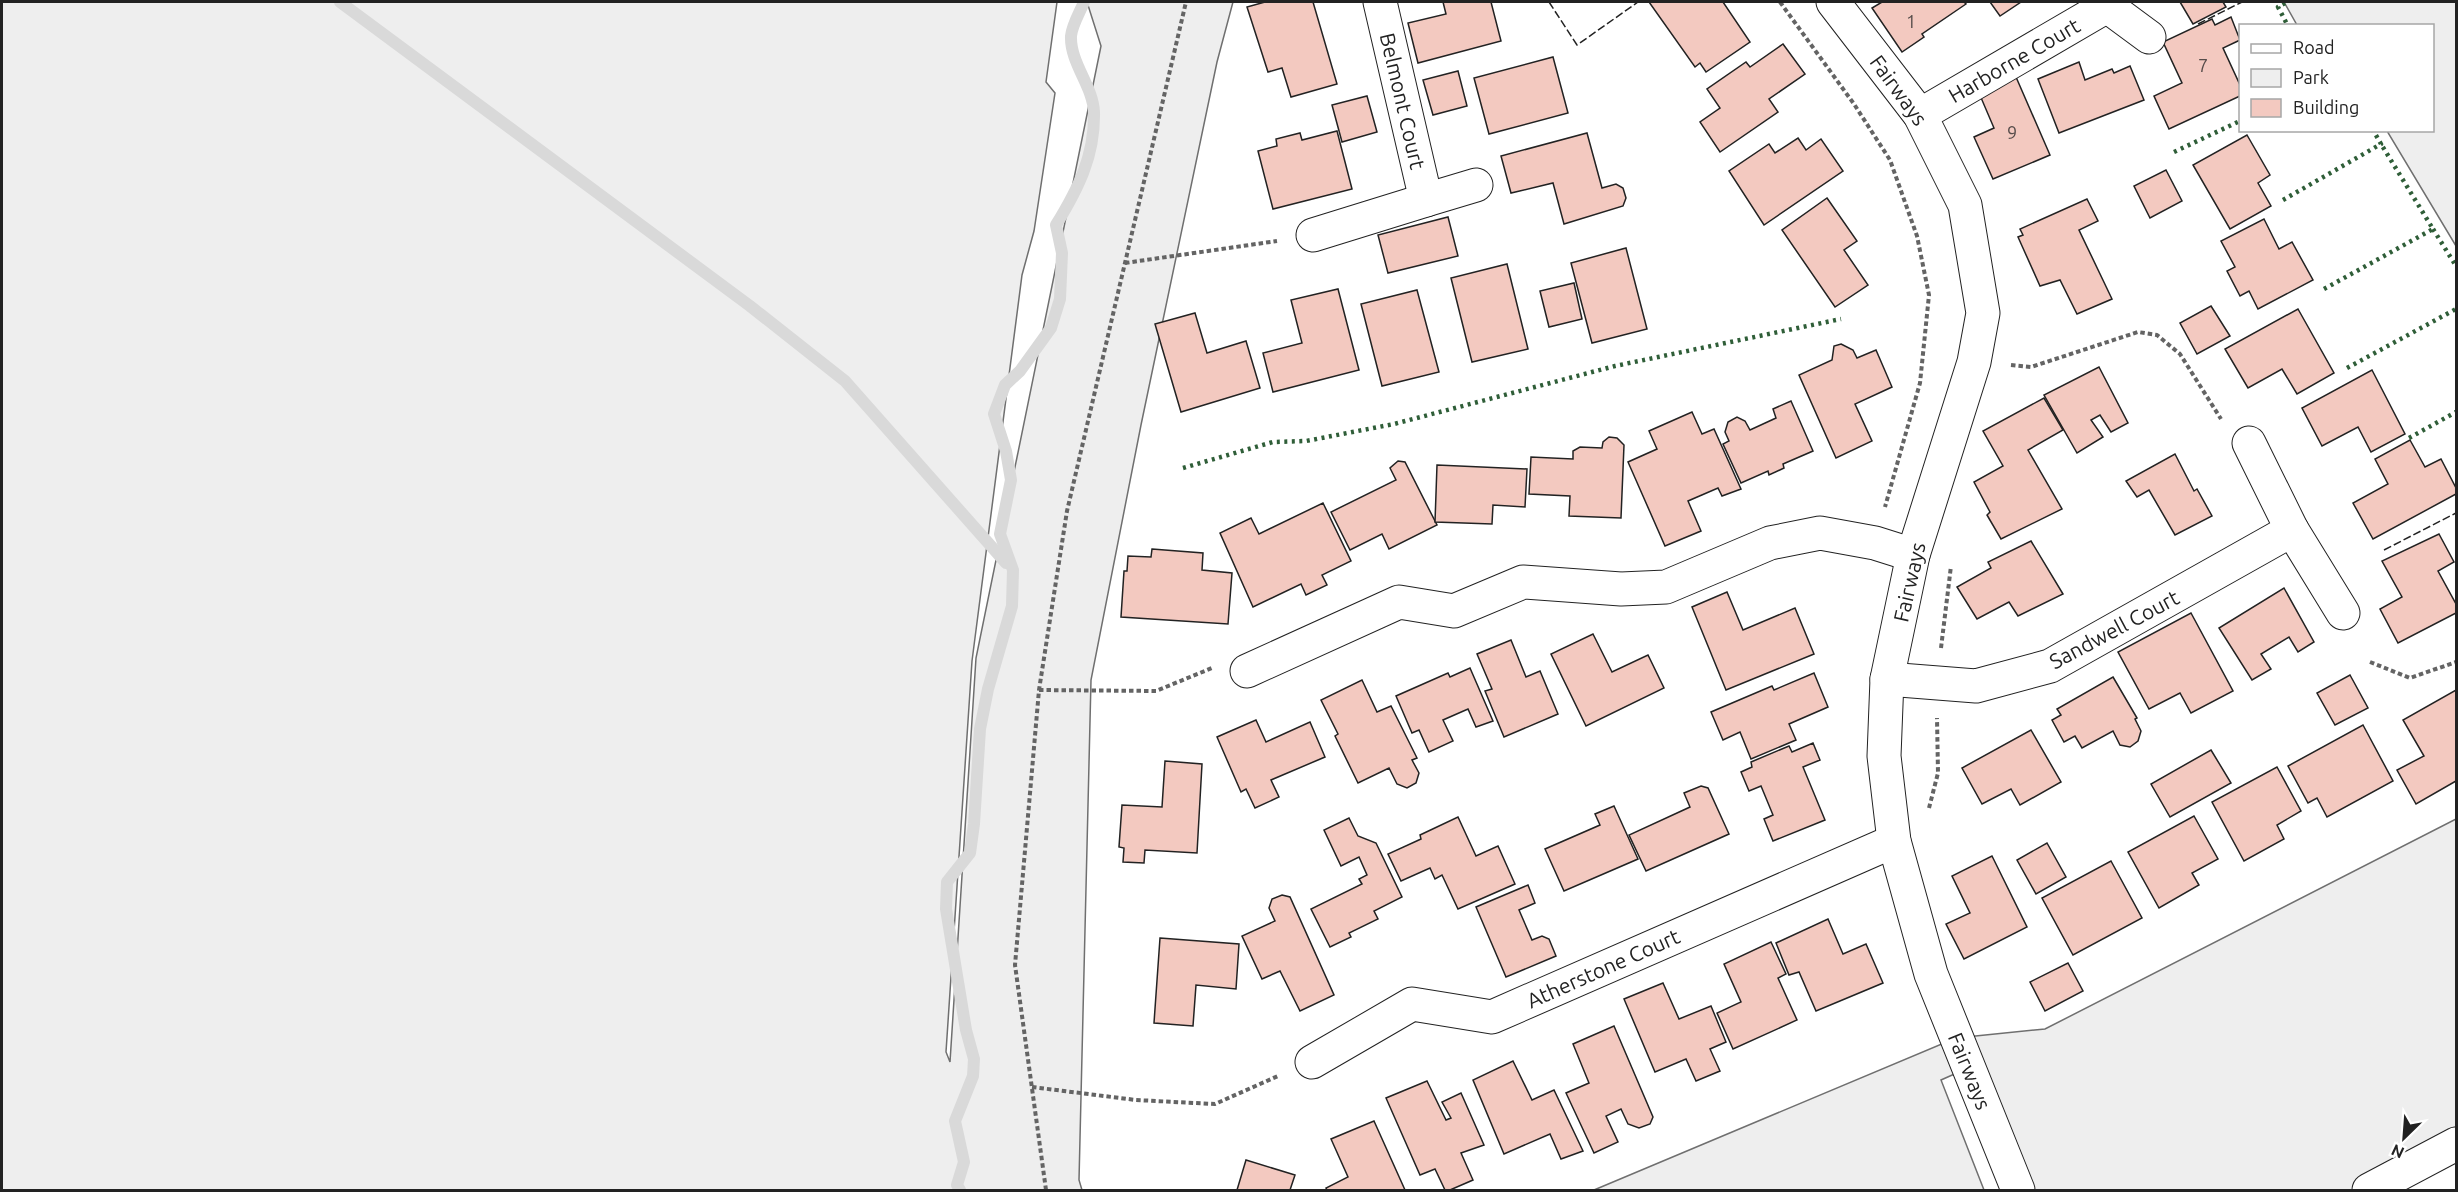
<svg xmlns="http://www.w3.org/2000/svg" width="2458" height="1192" font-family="Ubuntu,sans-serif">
  <rect width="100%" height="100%" fill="#fff"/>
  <g fill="#eee" stroke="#6f6f6f" stroke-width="1.5">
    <polygon points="2,2 1057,2 1046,82 1055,93 1034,231 1022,275 972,661 946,1052 950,1062 976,658 1101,46 1087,2 1233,2 1217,62 1141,425 1091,680 1079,1180 1082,1190 2,1190"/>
    <polygon points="2284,2 2456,2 2456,246 2387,131 2432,130 2432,26 2297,25"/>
    <polygon points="2456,819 2456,1144 2369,1190 2018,1190 1968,1068 1941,1080 1984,1190 1594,1190 1956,1038 2045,1029"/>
  </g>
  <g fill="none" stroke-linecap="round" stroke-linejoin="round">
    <g stroke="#d9d9d9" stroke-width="12">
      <polyline points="340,2 750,306 845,381 1006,563"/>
      <path d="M960 1190 957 1185 964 1162 955 1121 973 1076 974 1059 966 1030 946 909 947 882 970 853 974 824 980 729 988 689 1012 606 1013 570 1000 534 1011 480 1006 451 994 414 1005 385 1020 371 1051 328 1060 299 1062 253 1056 225C1078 189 1095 156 1094 112 1093 86 1070 63 1071 36 1072 25 1080 12 1084 2"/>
    </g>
  </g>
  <g fill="#f3c9c0" stroke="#222" stroke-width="1.5">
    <polygon points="1265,2 1313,2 1337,84 1291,97 1282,68 1268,72 1247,7"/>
    <polygon points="1443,2 1491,2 1501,41 1418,63 1408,23 1446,14"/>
    <polygon points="1649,2 1723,2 1750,42 1706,72 1700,63 1695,67"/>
    <polygon points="1882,2 1964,2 1966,4 1922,34 1924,37 1902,52 1872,8"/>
    <polygon points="1990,2 2021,2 2000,16"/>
    <polygon points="2180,2 2223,2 2226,7 2193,24"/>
    <polygon points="2231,17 2240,40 2223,48 2240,85 2240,96 2169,129 2154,96 2182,83 2163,42 2212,19 2215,25"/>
    <polygon points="1783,44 1805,74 1769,99 1778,112 1720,152 1700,122 1720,108 1707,89 1746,62 1750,67"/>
    <polygon points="1553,57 1568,113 1489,134 1474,78"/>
    <polygon points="2079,62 2085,80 2112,69 2114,73 2130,66 2144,100 2059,133 2038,79"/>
    <polygon points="1458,71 1467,106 1433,115 1423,80"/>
    <polygon points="2016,77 2050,155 1993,179 1974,137 1994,128 1979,93"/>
    <polygon points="1367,96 1377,132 1342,142 1332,105"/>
    <polygon points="1337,131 1352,189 1273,209 1258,151 1277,146 1276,139 1300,133 1302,140"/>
    <polygon points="1587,133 1602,188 1616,184 1623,188 1626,198 1623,206 1564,224 1553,183 1511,193 1501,156"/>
    <polygon points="2247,135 2270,175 2258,183 2271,206 2230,229 2193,165"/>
    <polygon points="1798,138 1806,150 1821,139 1843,171 1764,225 1729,171 1769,144 1775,153"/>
    <polygon points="2166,170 2182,201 2150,218 2134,186"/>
    <polygon points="1827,198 1857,241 1844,250 1868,285 1835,307 1782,230"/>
    <polygon points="2087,199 2098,221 2079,230 2112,299 2077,314 2060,280 2040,286 2018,237 2023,235 2020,229"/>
    <polygon points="1448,217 1458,256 1388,273 1378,235"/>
    <polygon points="2264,219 2279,249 2292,242 2313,280 2258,309 2249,291 2240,296 2227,271 2235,267 2221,241"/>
    <polygon points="1626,248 1647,329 1592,343 1571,263"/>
    <polygon points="1507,264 1528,349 1472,362 1451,278"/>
    <polygon points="1574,283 1582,319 1549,327 1540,291"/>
    <polygon points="1338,289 1359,370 1273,392 1263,353 1302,343 1291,300"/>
    <polygon points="1417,290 1439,372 1382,386 1361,304"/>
    <polygon points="2211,306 2230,336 2197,354 2180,323"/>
    <polygon points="2298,309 2334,373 2297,394 2282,369 2248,388 2225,349"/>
    <polygon points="1195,313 1207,353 1246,341 1260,388 1181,412 1155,324"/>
    <polygon points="1841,344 1853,350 1857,358 1876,350 1892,387 1855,404 1872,441 1836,458 1799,375 1832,360 1834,346"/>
    <polygon points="2099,367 2128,423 2111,432 2100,415 2091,420 2103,437 2077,453 2044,395"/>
    <polygon points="2372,370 2405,434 2371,452 2358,427 2322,446 2302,408"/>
    <polygon points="2044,398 2063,430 2028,450 2062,509 2001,539 1987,515 1990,512 1974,482 2003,466 1983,431"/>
    <polygon points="1791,401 1813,451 1783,464 1784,468 1769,475 1768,471 1741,483 1723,444 1729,441 1725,432 1728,422 1737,417 1745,421 1750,430 1776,418 1773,409"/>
    <polygon points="1692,412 1702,434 1714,429 1741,489 1722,496 1718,488 1688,501 1701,531 1665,546 1628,462 1657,449 1649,431"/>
    <polygon points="1609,437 1617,438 1624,445 1621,518 1569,516 1570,496 1529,494 1531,457 1573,459 1573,451 1580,447 1602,448 1603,442"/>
    <polygon points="2410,440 2425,467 2441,459 2456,488 2456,494 2373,539 2353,503 2388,484 2375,459"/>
    <polygon points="2175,454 2194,491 2197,489 2212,516 2175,535 2149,490 2137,497 2126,481"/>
    <polygon points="1398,461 1405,462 1437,525 1389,549 1382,534 1350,550 1331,512 1396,480 1390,468"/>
    <polygon points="1437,465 1527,469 1525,507 1493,505 1492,524 1435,522"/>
    <polygon points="1323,503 1351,561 1322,575 1327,585 1306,595 1301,584 1253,607 1220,533 1251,518 1259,534"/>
    <polygon points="2439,534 2454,562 2438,571 2456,604 2456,613 2398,643 2380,609 2402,597 2382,561"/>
    <polygon points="2031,541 2063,594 2018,616 2009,602 1977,619 1957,587 1991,568 1988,562"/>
    <polygon points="1152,549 1203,553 1202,570 1232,573 1228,624 1121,617 1124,571 1127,571 1128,556 1151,557"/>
    <polygon points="2284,588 2314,642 2298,652 2289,637 2261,654 2271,669 2252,680 2219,628"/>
    <polygon points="1727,592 1743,630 1795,608 1814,654 1726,690 1692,607"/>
    <polygon points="2191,613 2233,691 2191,713 2180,693 2149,709 2118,652"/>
    <polygon points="1593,634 1612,672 1648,655 1664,688 1586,726 1551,654"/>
    <polygon points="1511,640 1526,677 1540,671 1558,714 1504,737 1485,691 1492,689 1477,654"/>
    <polygon points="1470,668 1493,721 1476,727 1468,709 1443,720 1453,741 1429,752 1419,730 1412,733 1396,696 1448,673 1450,677"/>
    <polygon points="1814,673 1828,707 1789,724 1796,740 1751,759 1740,732 1723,740 1711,712 1772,686 1774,690"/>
    <polygon points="2350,675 2368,708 2335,725 2317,693"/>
    <polygon points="2113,677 2137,718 2135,719 2141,731 2138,741 2130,747 2120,745 2113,731 2082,748 2075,736 2064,742 2052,720 2061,715 2057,709"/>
    <polygon points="1362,680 1377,712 1391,706 1417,758 1412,760 1419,773 1416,783 1407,788 1397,784 1389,768 1358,783 1335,736 1338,734 1321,700"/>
    <polygon points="2456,690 2456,781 2416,804 2397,770 2424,756 2403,720"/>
    <polygon points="1256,720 1266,742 1310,722 1325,757 1271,780 1279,797 1255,808 1246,789 1241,792 1217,737"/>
    <polygon points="2363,725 2393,781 2327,817 2317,798 2308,803 2288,766"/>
    <polygon points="2031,730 2061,782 2020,805 2011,789 1982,804 1962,768"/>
    <polygon points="1813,743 1820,760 1803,767 1825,820 1773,841 1764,819 1773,815 1761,786 1749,791 1741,772 1752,767 1751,762 1789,746 1792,752"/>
    <polygon points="2211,750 2231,783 2170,817 2151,784"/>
    <polygon points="1165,761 1202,764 1197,853 1145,850 1144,863 1123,862 1124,848 1119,847 1122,805 1162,807"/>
    <polygon points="2277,767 2301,811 2277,825 2284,839 2244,861 2212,802"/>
    <polygon points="1701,786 1708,788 1729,834 1646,871 1629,835 1690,807 1684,793"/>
    <polygon points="1614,806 1638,859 1564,891 1545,849 1600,825 1595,814"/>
    <polygon points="2194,816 2218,859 2192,873 2199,885 2159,908 2128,852"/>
    <polygon points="1458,817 1476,856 1498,846 1515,884 1458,909 1442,875 1435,879 1430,868 1401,881 1388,854 1421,839 1420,835"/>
    <polygon points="1349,818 1358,836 1376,843 1402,897 1374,911 1378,919 1349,933 1351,937 1330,947 1311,909 1362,884 1359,879 1367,875 1359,857 1341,866 1324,830"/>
    <polygon points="2047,843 2066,877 2036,894 2017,860"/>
    <polygon points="1992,856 2027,927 1964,959 1946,924 1970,913 1952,876"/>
    <polygon points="2111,861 2142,918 2073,955 2042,898"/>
    <polygon points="1528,885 1535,903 1519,910 1532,940 1542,936 1549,939 1556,956 1506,977 1476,907"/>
    <polygon points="1282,895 1290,897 1334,995 1300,1011 1280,971 1262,979 1242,936 1275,921 1269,908 1272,899"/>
    <polygon points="1828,919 1843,954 1866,944 1883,983 1816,1011 1799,972 1789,975 1776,943"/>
    <polygon points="1160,938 1239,944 1236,989 1196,985 1193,1026 1154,1023"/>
    <polygon points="1771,942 1786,974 1778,978 1797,1020 1733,1049 1717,1013 1741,1002 1724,964"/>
    <polygon points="2068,963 2083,991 2045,1011 2030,982"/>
    <polygon points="1663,983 1679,1019 1711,1006 1726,1042 1710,1049 1720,1071 1696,1081 1686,1059 1655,1072 1624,999"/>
    <polygon points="1614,1026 1653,1117 1650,1124 1639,1128 1628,1124 1621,1109 1606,1116 1618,1142 1594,1153 1566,1093 1589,1083 1573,1044"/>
    <polygon points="1513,1061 1532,1100 1554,1090 1583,1151 1561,1159 1550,1134 1504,1154 1473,1080"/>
    <polygon points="1427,1081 1446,1120 1451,1118 1442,1102 1461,1093 1484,1145 1461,1153 1473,1180 1450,1190 1445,1190 1435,1169 1420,1175 1386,1098"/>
    <polygon points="1374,1121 1405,1190 1327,1190 1326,1188 1348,1177 1331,1139"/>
    <polygon points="1246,1160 1295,1175 1290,1190 1237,1190"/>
  </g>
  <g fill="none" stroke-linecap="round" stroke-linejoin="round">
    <g stroke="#222" stroke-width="35">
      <g id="minor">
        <polyline points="1380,2 1426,200 1476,185"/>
        <polyline points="1833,2 1920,115 1965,205 1983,313 1974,362 1913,555 1887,679 1884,756 1894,841 1931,974 2018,1190"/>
        <polyline points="2107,6 2149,37"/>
        <polyline points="1920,115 2107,6 2105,2"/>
        <polyline points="1313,235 1426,200"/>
        <polyline points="2249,443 2292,530"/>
        <polyline points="1247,671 1399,602 1454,611 1523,582 1621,589 1666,587 1770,543 1820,533 1875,543 1913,555"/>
        <polyline points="1887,679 1976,686 2050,666 2292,530 2343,613"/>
        <polyline points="1312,1062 1412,1004 1492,1017 1894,841"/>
        <polyline points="2369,1190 2456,1144"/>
      </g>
    </g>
    <g stroke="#646464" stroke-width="4" stroke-dasharray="4.5 3" stroke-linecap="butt">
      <polyline points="1780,2 1854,104 1890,160 1917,236 1929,295 1920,383 1885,507"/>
      <polyline points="1125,263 1277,241"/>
      <polyline points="2011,365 2031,367 2138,332 2157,335 2180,354 2221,419"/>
      <polyline points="1941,648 1951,566"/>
      <polyline points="2370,662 2410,678 2456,662"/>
      <polyline points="1039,690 1156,691 1212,668"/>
      <polyline points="1929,808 1938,773 1937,718"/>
      <polyline points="1032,1087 1136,1100 1215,1104 1278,1076"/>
      <polyline points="1046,1190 1015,965 1039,690 1067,511 1186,2"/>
    </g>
    <use href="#minor" stroke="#fff" stroke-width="33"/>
    <g stroke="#2f5e38" stroke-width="4.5" stroke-dasharray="3 4.5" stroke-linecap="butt">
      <polyline points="2285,3 2278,7 2288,26"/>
      <polyline points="2174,152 2240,121"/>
      <polyline points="2283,200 2381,144 2373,130"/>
      <polyline points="2433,229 2456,266"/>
      <polyline points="2324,289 2433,229 2381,144"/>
      <polyline points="2347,368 2456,309"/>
      <polyline points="2409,438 2456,412"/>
      <polyline points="1183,468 1273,442 1306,441 1394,424 1615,366 1841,319"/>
    </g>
    <g stroke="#222" stroke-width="1.5" stroke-dasharray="8 3" stroke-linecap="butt">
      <polyline points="1549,2 1577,45 1638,2"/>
      <polyline points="2198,24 2242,2"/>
      <polyline points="2384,550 2456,513"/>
    </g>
  </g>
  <g text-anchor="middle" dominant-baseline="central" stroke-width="4.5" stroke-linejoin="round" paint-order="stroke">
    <g font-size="18" fill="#564c4a">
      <text x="1911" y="21">1</text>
      <text x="2203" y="65">7</text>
      <text x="2012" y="132">9</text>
    </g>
    <g font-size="21" fill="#222" stroke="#fff">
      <text transform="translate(2014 60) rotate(-30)">Harborne Court</text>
      <text transform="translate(1899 90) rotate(54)">Fairways</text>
      <text transform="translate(1403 101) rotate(77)">Belmont Court</text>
      <text transform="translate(1909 582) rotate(-77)">Fairways</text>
      <text transform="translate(2114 629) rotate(-28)">Sandwell Court</text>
      <text transform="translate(1603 968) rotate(-24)">Atherstone Court</text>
      <text transform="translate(1970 1071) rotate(68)">Fairways</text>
    </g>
  </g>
  <rect width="2458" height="1192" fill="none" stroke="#222222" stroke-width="6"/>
  <rect x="2239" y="24" width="195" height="108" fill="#ffffff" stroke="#a7a7a7" stroke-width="1.5"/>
  <rect x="2251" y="44" width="30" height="9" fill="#ffffff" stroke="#a7a7a7" stroke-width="1.5"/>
  <text x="2293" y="54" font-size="18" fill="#222222">Road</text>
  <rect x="2251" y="69" width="30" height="18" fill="#eeeeee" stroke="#a7a7a7" stroke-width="1.5"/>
  <text x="2293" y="84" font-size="18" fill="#222222">Park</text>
  <rect x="2251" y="99" width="30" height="18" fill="#f3c9c0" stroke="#a7a7a7" stroke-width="1.5"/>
  <text x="2293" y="114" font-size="18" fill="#222222">Building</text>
  <g transform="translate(2404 1138) rotate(205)" stroke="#ffffff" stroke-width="4.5" paint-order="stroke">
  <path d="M0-4.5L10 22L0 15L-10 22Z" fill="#222222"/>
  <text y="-9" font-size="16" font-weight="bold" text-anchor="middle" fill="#222222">N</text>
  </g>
</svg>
